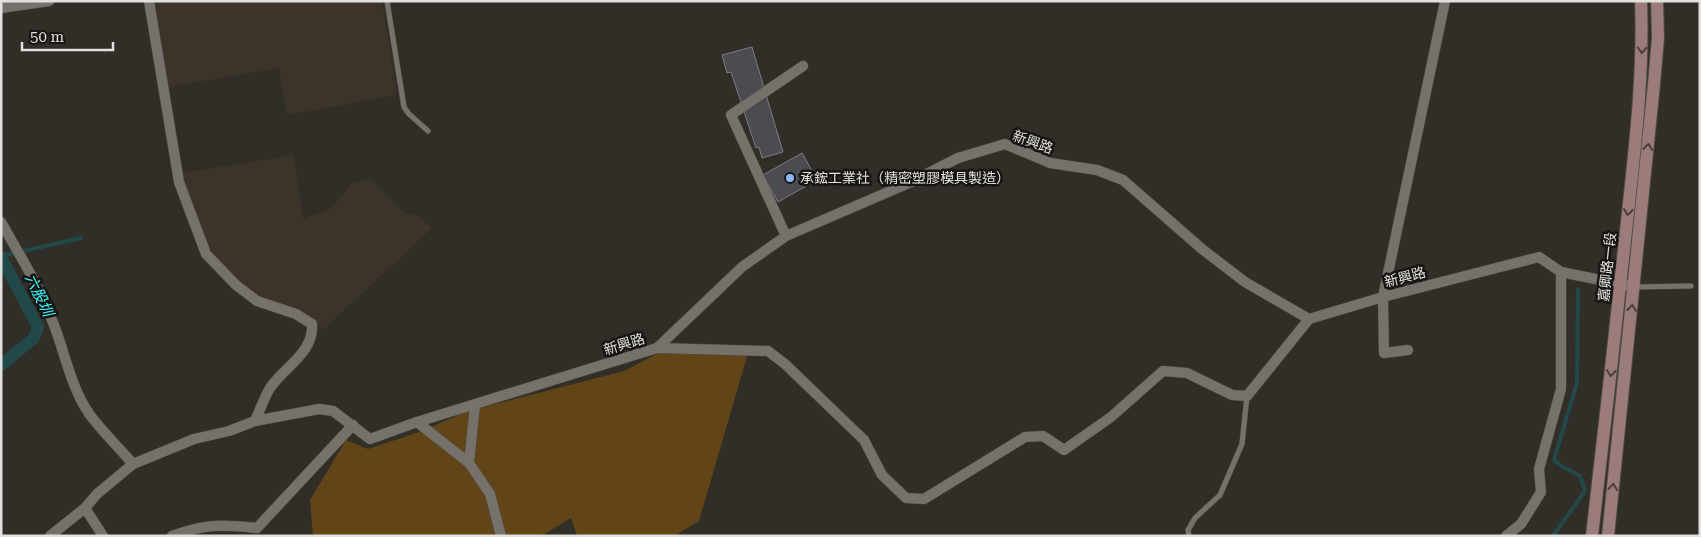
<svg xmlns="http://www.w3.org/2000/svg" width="1701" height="537" font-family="'Roboto Serif','Noto Sans TC',serif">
  <rect width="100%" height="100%" fill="#312d27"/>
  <g fill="#3d3429">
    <polygon points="155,1 382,1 397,95 287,115 279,68 168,87"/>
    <polygon points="294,155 303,219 331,208 352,183 371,179 404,213 418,216 432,228 323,330 306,314 267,302 231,280 211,256 182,173"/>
  </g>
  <polygon fill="#624517" points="666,349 748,353 699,521 674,536 577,536 571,518 541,536 313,536 310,500 346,440 368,449 419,432 468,411 624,371"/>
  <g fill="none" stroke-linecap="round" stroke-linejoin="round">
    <g stroke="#22494a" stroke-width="4">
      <polyline points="1,256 81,238"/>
      <polyline points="1553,536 1585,491 1580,476 1560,465 1554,460 1577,383 1578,289"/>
    </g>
    <polyline stroke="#22494a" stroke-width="12" points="1,257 38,327 34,338 1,365"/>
  </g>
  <g fill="#4b4b52" stroke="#7d7d85">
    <polygon points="752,47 783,152 762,158 759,147 756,148 731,72 727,73 722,55"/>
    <polygon points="802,153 817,180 778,202 763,175"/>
  </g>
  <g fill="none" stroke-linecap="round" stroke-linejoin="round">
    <g stroke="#4e4a45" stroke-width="6">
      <g id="lane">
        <polyline points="387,1 404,107 409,114 428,131"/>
        <polyline points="1635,287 1691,286"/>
        <polyline points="1189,536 1188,530 1195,518 1220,495 1242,444 1247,396"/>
      </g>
    </g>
    <g stroke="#4e4a45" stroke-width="11">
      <g id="street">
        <path d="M149 1 179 182 206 254 236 285 257 301 296 314 312 324C314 353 284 367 270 388 264 398 260 410 255 421"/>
        <polyline points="1,8 49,1"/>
        <path d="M1 222C19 254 39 286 52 320 65 351 70 387 90 415 103 432 119 448 133 464"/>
        <polyline points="786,236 731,115 803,66"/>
        <polyline points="657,348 768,351 785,364 864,440 882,475 906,498 924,499 1025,437 1043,436 1064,450 1111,417 1163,371 1187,373 1232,395 1247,396 1309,319"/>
        <polyline points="1408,350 1384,353 1383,297 1445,1"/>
        <polyline points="475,405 469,463 490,494 501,536"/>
        <polyline points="417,422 469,463"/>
        <polyline points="85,508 103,536"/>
        <polyline points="257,528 353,425"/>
        <polyline points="50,536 85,508 97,494 133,464 194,439 229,431 255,421 319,409 333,411 370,439 417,422 657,348 742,267 786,236 909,183 958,158 1005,144 1050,163 1097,170 1123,180 1202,249 1245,282 1309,319 1383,297 1539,257 1561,272 1635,287"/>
        <path d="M172 536C204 524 223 524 257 528"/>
        <polyline points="1506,536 1521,524 1541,492 1539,469 1561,389 1561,272"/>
      </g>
    </g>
    <g stroke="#4e4a45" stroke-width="14">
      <g id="secondary">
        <path d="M1592 536C1604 434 1615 333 1626 231 1634 155 1644 78 1641 1"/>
        <polyline points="1608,536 1654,84 1658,38 1657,1"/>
      </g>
    </g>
    <use href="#lane" stroke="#76716a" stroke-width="5"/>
    <use href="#street" stroke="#76716a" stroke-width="10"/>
    <use href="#secondary" stroke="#9b7c7a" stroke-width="12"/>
  </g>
  <defs><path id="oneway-chevron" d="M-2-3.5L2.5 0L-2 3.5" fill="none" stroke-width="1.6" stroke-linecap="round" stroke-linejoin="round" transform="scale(1.25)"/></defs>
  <g stroke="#4c3e3c">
    <use href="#oneway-chevron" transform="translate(1642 50) rotate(93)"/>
    <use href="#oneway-chevron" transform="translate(1648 147) rotate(-84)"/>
    <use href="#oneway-chevron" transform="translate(1628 212) rotate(96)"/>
    <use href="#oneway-chevron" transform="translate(1632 308) rotate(-84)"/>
    <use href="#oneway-chevron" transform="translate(1611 373) rotate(96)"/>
    <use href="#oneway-chevron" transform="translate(1613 487) rotate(-84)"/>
  </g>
  <circle fill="#89bafc" stroke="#171513" stroke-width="2" cx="790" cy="178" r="5"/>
  <g text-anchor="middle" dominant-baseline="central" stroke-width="5" stroke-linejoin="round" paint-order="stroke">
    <g font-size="14" fill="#e3e1dd" stroke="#171513">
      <text transform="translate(1033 142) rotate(20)">新興路</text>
      <text transform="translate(1607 267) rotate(-84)">嘉卿路一段</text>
      <text transform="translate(1405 277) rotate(-15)">新興路</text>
      <text transform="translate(624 344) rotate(-17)">新興路</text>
    </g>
    <g font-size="14" fill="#e3e1dd" stroke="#171513" text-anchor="start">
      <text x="800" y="178">承鋐工業社（精密塑膠模具製造）</text>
    </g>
    <g font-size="15" font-style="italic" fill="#3cf9fc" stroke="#171513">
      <text transform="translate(39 295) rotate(64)">六股圳</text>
    </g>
  </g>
  <rect width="1701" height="537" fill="none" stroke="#e3e1dd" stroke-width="5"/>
  <path d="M22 42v8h91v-8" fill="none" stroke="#e3e1dd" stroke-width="2.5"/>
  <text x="30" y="42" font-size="15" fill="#e3e1dd" stroke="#171513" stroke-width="4" paint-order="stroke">50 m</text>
</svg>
